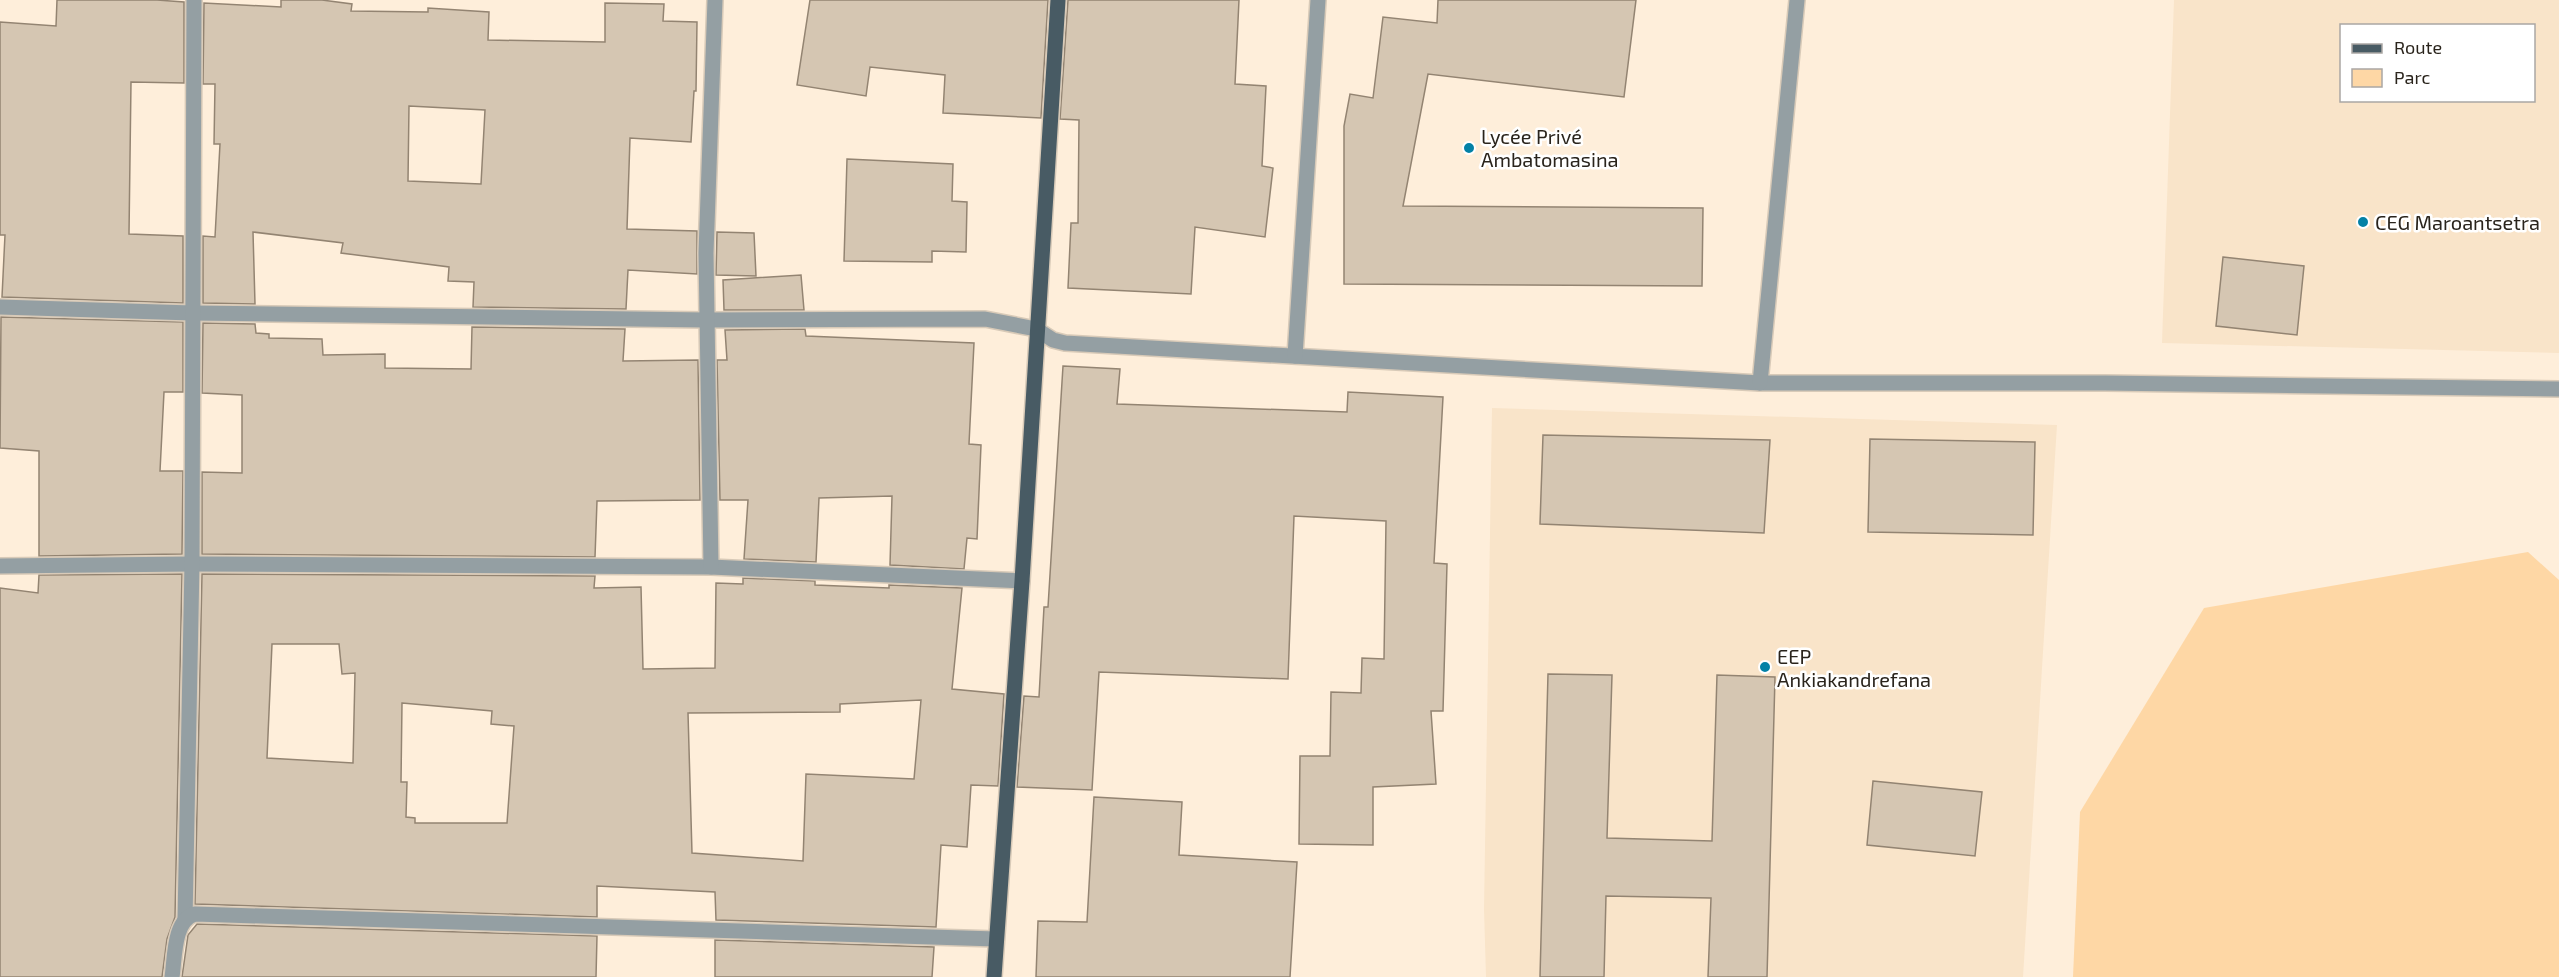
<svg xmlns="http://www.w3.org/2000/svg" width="2559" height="977" font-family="'Exo 2',sans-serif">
  <rect width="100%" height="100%" fill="#feeeda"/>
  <g fill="#f9e4c9" fill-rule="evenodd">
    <path d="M2174 0H2559V353L2162 343ZM2342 26H2534V100H2342Z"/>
    <polygon points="1492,408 2057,425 2023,977 1486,977 1484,909"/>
  </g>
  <polygon fill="#fed7a5" points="2528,552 2559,580 2559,977 2073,977 2080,812 2204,608"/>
  <g fill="#d5c6b2" stroke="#938472" stroke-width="1.5" fill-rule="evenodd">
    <polygon points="57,0 157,0 184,2 184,83 131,82 129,234 183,236 183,303 2,297 5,235 0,235 0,22 56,26"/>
    <path d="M281 0H322L352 4 351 11 428 12V8L489 12 488 40 605 42V3L664 4 663 21 697 22 696 91H694L691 142 630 138 627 229 697 231V274L628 270 626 309 473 307 474 282 448 281 449 267 341 253 343 243 253 232 255 304 203 303V236L215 237 220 144H214L215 84H203L204 3 281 7ZM409 106 485 110 481 184 408 181Z"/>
    <polygon points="810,0 1048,0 1041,118 943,113 945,75 870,67 866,96 797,85"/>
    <polygon points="1068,0 1239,0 1235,84 1266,86 1262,166 1273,168 1265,237 1195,227 1191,294 1068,288 1071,223 1078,223 1079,120 1060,119"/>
    <polygon points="1438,0 1636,0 1624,97 1428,74 1403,206 1703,208 1702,286 1344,284 1344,126 1350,94 1373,98 1383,17 1437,23"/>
    <polygon points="847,159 953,164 952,201 967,202 966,252 932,251 932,262 844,261"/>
    <polygon points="717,232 754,233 756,276 716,275"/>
    <polygon points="2223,257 2304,266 2297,335 2216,326"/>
    <polygon points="801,275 804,310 724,310 723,280"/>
    <polygon points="1,317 183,322 183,392 164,392 160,471 183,471 182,554 39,556 39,451 0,448"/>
    <polygon points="203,323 255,324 256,333 269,334 269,338 322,339 323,355 385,354 385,368 471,369 472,327 625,329 623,361 698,360 700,500 597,501 595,557 202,554 202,472 242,473 242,395 202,393"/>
    <polygon points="805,329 806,336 974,343 969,444 981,445 977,539 967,538 964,569 890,565 892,496 819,498 816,562 744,559 748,500 720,500 717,360 727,360 725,330"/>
    <polygon points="1063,366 1120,369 1117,404 1347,412 1348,392 1443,397 1434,563 1447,564 1443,711 1431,711 1436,784 1373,787 1373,845 1299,844 1300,756 1330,756 1331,692 1361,693 1362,658 1384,659 1386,521 1294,516 1288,679 1099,672 1092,790 1017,787 1024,696 1039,697 1044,607 1048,607"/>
    <polygon points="1543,435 1770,440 1764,533 1540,524"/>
    <polygon points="1870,439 2035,442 2033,535 1868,532"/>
    <polygon points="182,574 175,917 167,939 162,977 0,977 0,588 38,593 39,575"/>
    <path d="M202 574 595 576 594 588 641 587 643 669 715 668 716 583 743 584V578L815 581V585L889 588V585L962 588 952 689 1004 694 998 786 971 785 967 847 941 845 936 927 716 920 715 892 597 886V917L195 904ZM272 644H339L342 674 355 673 353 763 267 758ZM921 700 914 779 806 774 803 861 692 853 688 713 840 712V704ZM402 703 492 711 491 724 514 726 507 823H415V818L406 817 407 782H401Z"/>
    <polygon points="1548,674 1612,675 1607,838 1712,841 1717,675 1775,677 1767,977 1708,977 1711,898 1606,896 1604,977 1540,977"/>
    <polygon points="1873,781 1982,792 1975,856 1867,845"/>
    <polygon points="1094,797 1182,802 1179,855 1297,862 1290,977 1036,977 1038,921 1087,922"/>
    <polygon points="197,924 597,936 596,977 182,977 188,935"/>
    <polygon points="715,940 934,947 932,977 715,977"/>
  </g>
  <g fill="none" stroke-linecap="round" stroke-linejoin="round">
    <g stroke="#d8cab8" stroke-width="18">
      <g id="minor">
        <polyline points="0,307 192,313 705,320 985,319 1036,329 1053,340 1065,343 1760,383 2105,383 2559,389"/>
        <polyline points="1295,356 1318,0"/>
        <polyline points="1760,383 1797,0"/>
        <polyline points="0,566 192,564 711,567 1022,581"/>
        <polyline points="711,567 706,253 715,0"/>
        <polyline points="185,920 192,564 194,0"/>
        <path d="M172 977C175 959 173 920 195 914L996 939"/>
      </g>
    </g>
    <g stroke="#d8cab8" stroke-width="18">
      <polyline id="major" points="994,977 1022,581 1058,0"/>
    </g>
    <use href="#minor" stroke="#949fa3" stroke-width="15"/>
    <use href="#major" stroke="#485b64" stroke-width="15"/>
  </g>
  <g fill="#0381a6" stroke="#fff" stroke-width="2">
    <circle cx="1469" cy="148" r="6"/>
    <circle cx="2363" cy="222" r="6"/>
    <circle cx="1765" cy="667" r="6"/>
  </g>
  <g text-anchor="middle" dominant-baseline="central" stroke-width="5" stroke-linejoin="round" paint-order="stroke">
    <g font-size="20" fill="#2a241c" stroke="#fff" text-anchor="start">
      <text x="1481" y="136">Lycée Privé<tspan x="1481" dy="23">Ambatomasina</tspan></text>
      <text x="2375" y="222">CEG Maroantsetra</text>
      <text x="1777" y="656">EEP<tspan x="1777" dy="23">Ankiakandrefana</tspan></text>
    </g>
  </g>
  <rect x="2340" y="24" width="195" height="78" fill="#ffffff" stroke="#aaa7a4" stroke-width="1.5"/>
  <rect x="2352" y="44" width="30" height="9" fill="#485b64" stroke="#aaa7a4" stroke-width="1.5"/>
  <text x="2394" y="54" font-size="18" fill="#2a241c">Route</text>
  <rect x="2352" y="69" width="30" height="18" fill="#fed7a5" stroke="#aaa7a4" stroke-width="1.5"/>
  <text x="2394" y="84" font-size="18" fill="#2a241c">Parc</text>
</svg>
